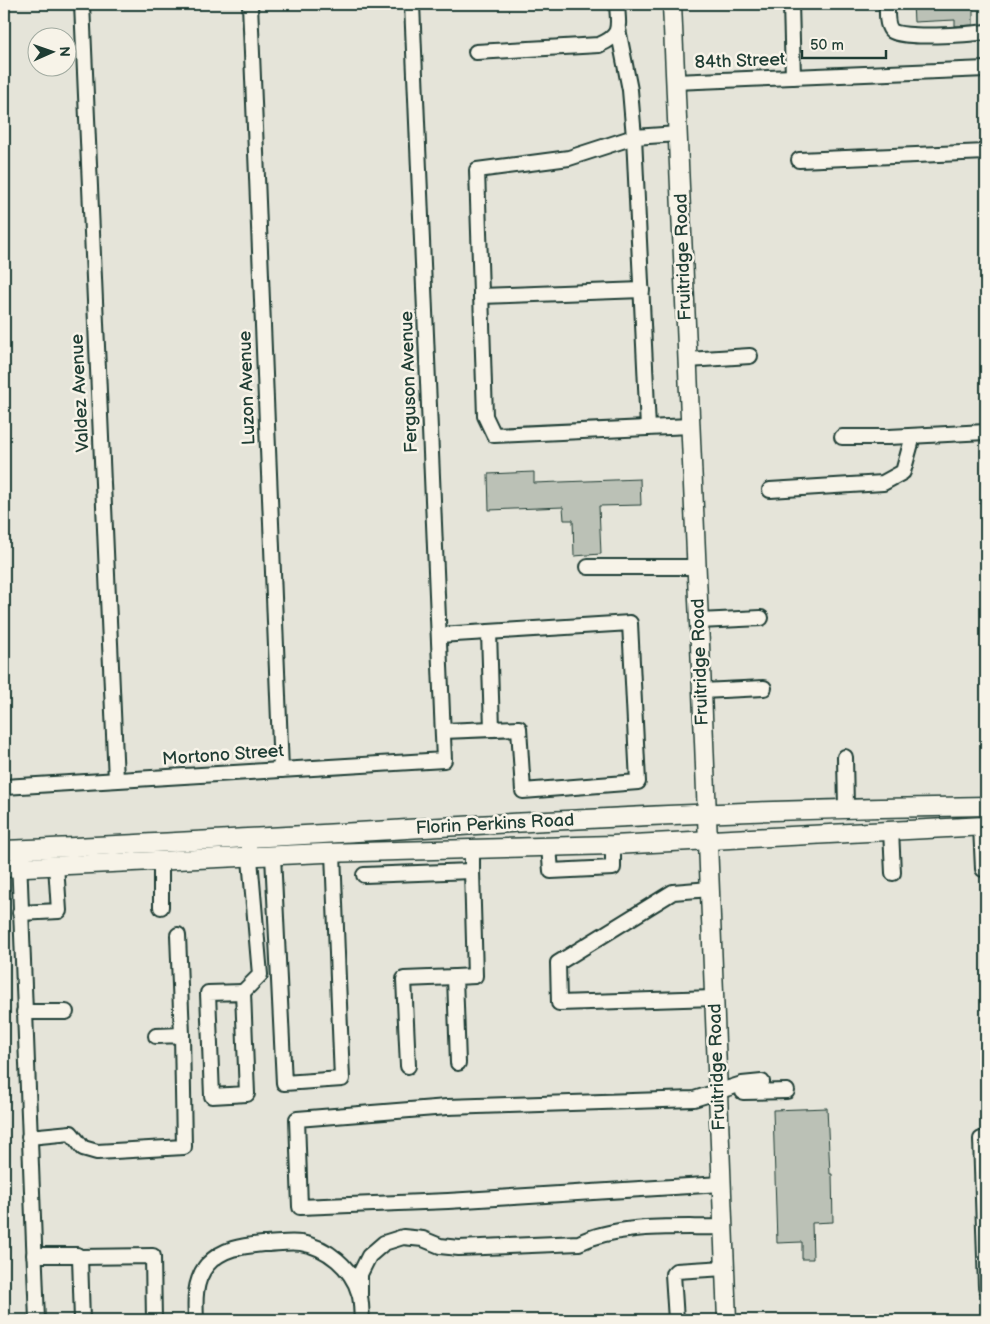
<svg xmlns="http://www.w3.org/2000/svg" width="990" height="1324" font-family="'Balsamiq Sans',sans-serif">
  <rect width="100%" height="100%" fill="#f7f3e8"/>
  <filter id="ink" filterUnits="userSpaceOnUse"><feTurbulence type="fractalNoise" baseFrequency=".02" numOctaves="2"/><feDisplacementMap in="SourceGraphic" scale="10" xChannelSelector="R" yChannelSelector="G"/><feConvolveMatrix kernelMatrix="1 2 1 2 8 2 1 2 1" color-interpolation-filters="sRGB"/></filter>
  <g filter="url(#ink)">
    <path fill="#e5e4d9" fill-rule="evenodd" d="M4 4H986V1320H4ZM38 38H68V68H38Z"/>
    <g fill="#bbc1b6" stroke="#1f3d34">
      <polygon points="913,4 973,4 973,25 955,26 955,20 914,22"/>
      <polygon points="534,472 534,483 640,479 641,505 599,506 601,554 574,556 573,520 564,520 563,507 489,510 488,474"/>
      <polygon points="827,1108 830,1174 832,1174 833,1222 812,1223 813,1259 802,1259 802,1242 777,1243 773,1110"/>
    </g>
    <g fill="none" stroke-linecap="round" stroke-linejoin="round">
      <g stroke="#1f3d34" stroke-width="18">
        <g id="minor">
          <polyline points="82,4 116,780"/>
          <polyline points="250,4 281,770"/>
          <polyline points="791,4 793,77"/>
          <path d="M887 4C887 12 886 24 891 30 899 40 972 34 986 32"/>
          <polyline points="618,29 630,90 634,137 648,428"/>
          <path d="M476 52 599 45C623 35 618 26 617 4"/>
          <polyline points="675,82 986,69"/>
          <polyline points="678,134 634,137 569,158 477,170 485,416 494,435 690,426"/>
          <polyline points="799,160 986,152"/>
          <polyline points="481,296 642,290"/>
          <polyline points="688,360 750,356"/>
          <polyline points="842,437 889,437 986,432"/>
          <polyline points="770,490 883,483 903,472 913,436"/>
          <polyline points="588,567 696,567"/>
          <polyline points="699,621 761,618"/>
          <polyline points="489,632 492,729"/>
          <polyline points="439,635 630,623 638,782 523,791 519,728 443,731"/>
          <polyline points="702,691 764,688"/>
          <polyline points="845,757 846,808"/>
          <polyline points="4,787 444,760 412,4"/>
          <polyline points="981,826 983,869"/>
          <polyline points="891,830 893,873"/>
          <polyline points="549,847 551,871 613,868 613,845"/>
          <polyline points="273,856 284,1083 342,1079 333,853"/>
          <polyline points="19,858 37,1320"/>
          <polyline points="364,875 472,871 472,849"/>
          <polyline points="710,889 673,892 558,963 559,1003 714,998"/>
          <polyline points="161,907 161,861"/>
          <polyline points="20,913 59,911 56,865"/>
          <polyline points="178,935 182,1035"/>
          <polygon points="243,992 247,1094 212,1096 208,993"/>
          <polyline points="243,992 260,975 249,847"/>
          <polyline points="24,1012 66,1012"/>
          <polyline points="458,1063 455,977 475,976 472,871"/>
          <polyline points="408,1066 404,979 455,977"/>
          <polyline points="743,1092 787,1091"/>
          <polyline points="29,1137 71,1133 83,1148 97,1152 184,1147 182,1035 156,1036"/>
          <polyline points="986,1138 981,1139 986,1287"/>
          <polyline points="721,1184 448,1201 300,1207 297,1119 447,1107 694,1099 742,1084 762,1082"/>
          <polyline points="34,1255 77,1255 80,1257 82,1320"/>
          <polyline points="80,1257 153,1256 154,1320"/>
          <path d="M360 1294V1274L369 1256 384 1243 403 1237 423 1239 440 1246 459 1248 579 1243C620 1223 678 1228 723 1227"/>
          <path d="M196 1320C195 1301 194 1281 207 1265 222 1248 242 1246 263 1244 275 1244 290 1241 301 1243 327 1247 352 1268 359 1293 362 1301 361 1312 362 1320"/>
          <polyline points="676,1320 673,1274 676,1271 725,1268"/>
        </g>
      </g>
      <g stroke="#1f3d34" stroke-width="21">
        <g id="major">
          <polyline points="672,4 702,691 727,1320"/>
          <path d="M4 850C185 843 366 831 547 821 693 813 840 808 986 806"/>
          <polyline points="4,868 324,853 613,845 986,826"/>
        </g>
      </g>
      <use href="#minor" stroke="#f7f3e8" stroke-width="14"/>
      <use href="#major" stroke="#f7f3e8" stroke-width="18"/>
    </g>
  </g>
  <g text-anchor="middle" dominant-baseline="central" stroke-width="5" stroke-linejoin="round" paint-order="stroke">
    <g font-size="18" fill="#1f3d34" stroke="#f7f3e8">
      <text transform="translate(740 61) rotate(-2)">84th Street</text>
      <text transform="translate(683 257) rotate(-92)">Fruitridge Road</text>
      <text transform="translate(409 382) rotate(-92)">Ferguson Avenue</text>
      <text transform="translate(247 388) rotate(-92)">Luzon Avenue</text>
      <text transform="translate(80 393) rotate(-93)">Valdez Avenue</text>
      <text transform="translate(700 662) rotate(-92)">Fruitridge Road</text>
      <text transform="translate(223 755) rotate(-4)">Mortono Street</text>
      <text transform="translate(495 824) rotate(-3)">Florin Perkins Road</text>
      <text transform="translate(717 1067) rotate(-92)">Fruitridge Road</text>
    </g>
  </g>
  <rect width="990" height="1324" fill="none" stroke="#f7f3e8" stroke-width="20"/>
  <rect x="10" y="10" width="970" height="1304" fill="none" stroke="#1f3d34" stroke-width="2" filter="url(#ink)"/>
  <g transform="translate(52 52) rotate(88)"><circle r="24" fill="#f7f3e8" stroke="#a1aaa0"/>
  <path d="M0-4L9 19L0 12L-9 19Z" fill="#1f3d34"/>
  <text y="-8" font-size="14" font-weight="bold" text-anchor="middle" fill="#1f3d34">N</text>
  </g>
  <path d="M802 50v8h84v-8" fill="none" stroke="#1f3d34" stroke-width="2.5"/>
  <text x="810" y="50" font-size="15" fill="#1f3d34" stroke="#f7f3e8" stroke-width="4" paint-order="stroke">50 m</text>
</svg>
